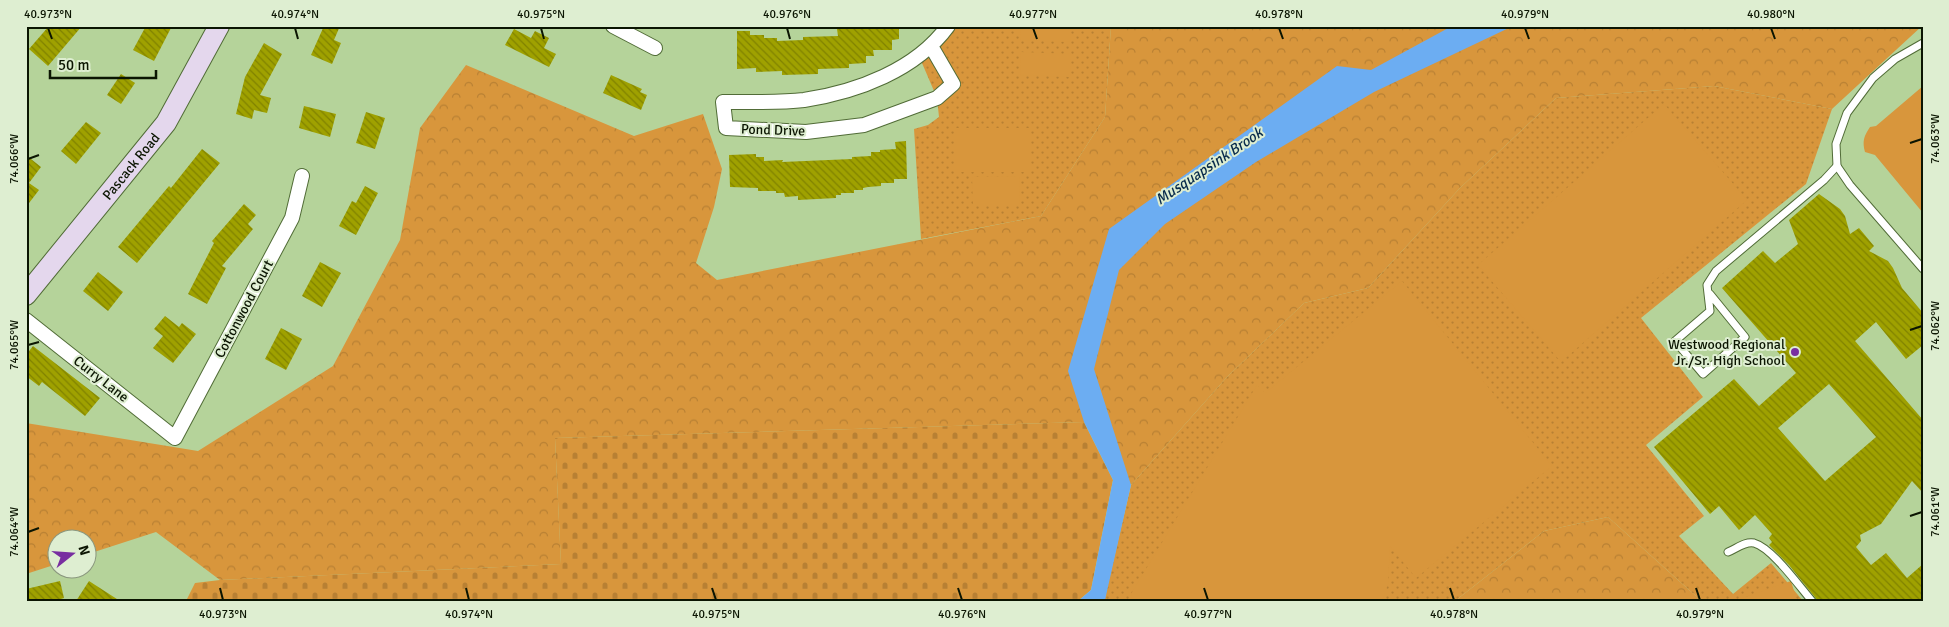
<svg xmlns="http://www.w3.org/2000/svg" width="1949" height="627" font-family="Signika,sans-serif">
  <defs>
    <pattern id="forest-crowns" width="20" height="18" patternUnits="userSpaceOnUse" patternTransform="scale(1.25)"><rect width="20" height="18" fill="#d8963c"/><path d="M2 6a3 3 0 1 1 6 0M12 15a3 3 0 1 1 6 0" fill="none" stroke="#b88033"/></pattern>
    <pattern id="cemetery-stones" width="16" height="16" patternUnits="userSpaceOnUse" patternTransform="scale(1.25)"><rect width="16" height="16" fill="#d8963c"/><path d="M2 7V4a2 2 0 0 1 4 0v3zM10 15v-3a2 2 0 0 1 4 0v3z" fill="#b88033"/></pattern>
    <pattern id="park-dots" width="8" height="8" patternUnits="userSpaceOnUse" patternTransform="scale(1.25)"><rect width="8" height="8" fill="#d8963c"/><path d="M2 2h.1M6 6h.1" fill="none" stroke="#b88033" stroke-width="1.8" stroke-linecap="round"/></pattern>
    <pattern id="building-back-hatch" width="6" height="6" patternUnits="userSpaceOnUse" patternTransform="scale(1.25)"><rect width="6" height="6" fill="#9fa100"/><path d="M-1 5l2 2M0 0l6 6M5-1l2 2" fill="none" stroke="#808200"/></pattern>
  </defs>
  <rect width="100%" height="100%" fill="#b5d39a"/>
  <g fill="url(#forest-crowns)">
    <polygon points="1111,26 1922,26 1832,109 1714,86 1556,98 1460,188 1368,288 1304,303 1227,377 1131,485 1084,422 555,438 561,564 220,580 156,532 88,554 88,540 58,540 57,564 26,574 26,423 198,451 333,366 400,240 420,128 466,65 634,136 703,114 722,169 714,207 696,263 717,280 1041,216 1105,117"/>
    <polygon points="1608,517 1697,597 1699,601 1455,601 1544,531"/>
  </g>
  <polygon fill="url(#cemetery-stones)" points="1084,422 1113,480 1091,590 1078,601 186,601 195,583 220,580 561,564 555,438"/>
  <g fill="url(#park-dots)">
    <polygon points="948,26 1111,26 1105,117 1041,216 921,239 914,129 928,125 939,117 937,98 919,56"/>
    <polygon points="1714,86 1832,109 1806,184 1641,318 1703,397 1646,445 1704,516 1679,536 1733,594 1771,563 1803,601 1699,601 1697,597 1608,517 1544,531 1455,601 1104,601 1131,485 1227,377 1304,303 1368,288 1460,188 1556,98"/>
  </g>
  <g fill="#d8963c">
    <polygon points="1021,26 1071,26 1070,42 1020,40"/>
    <polygon points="1021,52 1071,54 1070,77 1020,75"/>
    <path d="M1923 86V213L1875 155 1865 152C1862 141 1864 136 1870 127L1876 126Z"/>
    <polygon points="1664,104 1747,200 1561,362 1478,265"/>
    <rect x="956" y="128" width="75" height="44"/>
    <polygon points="1019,176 1020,204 973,204 972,177"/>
    <polygon points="1402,281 1552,466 1416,578 1390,546 1388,584 1382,601 1133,601 1131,594 1257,385 1265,393"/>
    <polygon points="1791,581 1797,601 1734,601"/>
  </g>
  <polygon fill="#6cadf2" points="1452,26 1513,26 1374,92 1256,162 1165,224 1119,270 1094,369 1131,485 1105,600 1078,601 1091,590 1113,480 1084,422 1068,371 1109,229 1337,66 1371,70"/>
  <g fill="url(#building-back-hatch)" fill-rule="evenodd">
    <polygon points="49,26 82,26 48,66 29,49"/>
    <polygon points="146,26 172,26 154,61 133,50"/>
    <polygon points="324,26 340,26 334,40 341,43 332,64 311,55"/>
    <polygon points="864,26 899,26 899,39 892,40 892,50 873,50 874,56 866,56 866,63 849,64 849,68 818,69 818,74 782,75 782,71 756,72 756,68 737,69 737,31 750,31 750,35 764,35 764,38 777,38 777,41 803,40 803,37 838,36 837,29 865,28"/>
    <polygon points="514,29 531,38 535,31 549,38 544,48 556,54 549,67 505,45"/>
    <polygon points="264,43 282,54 260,95 271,98 267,113 254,110 252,119 236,114 245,77"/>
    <polygon points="121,74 135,83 121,104 107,95"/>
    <polygon points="611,75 642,89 640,92 647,95 641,110 603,93"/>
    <polygon points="304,106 336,114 330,137 299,128"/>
    <polygon points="366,112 385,118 375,149 356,143"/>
    <polygon points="86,122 101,133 76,164 61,151"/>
    <polygon points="906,141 907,179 894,179 894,183 881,183 881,186 868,187 863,188 863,190 854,190 854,193 841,193 841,195 836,195 836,198 798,200 798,196 785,197 784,193 776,193 776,191 758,191 758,188 730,187 729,155 756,154 756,157 764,157 764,161 783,160 782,162 852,159 852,157 871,156 871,152 880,152 880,150 896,149 895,142"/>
    <polygon points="202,149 220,163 137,263 118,247 169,186 171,188"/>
    <polygon points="26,155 41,167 29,183 39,190 26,207"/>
    <polygon points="365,186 378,193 356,235 339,226 352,201 356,203"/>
    <path d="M1819 194 1840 209 1845 216 1850 234 1859 228 1874 246 1869 251 1888 261 1893 268 1902 288 1923 313V345L1906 359 1876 322 1855 341 1923 420V493L1912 481 1881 524 1860 535 1861 541 1856 547 1871 565 1886 553 1907 578 1923 564V601H1818L1789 565 1769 545 1772 542 1769 538 1772 534 1755 515 1739 530 1719 506 1710 514 1654 447 1734 379 1759 406 1796 373 1722 288 1763 251 1775 263 1798 244 1789 220ZM1829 384 1876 437 1825 481 1778 428Z"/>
    <polygon points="244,204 256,215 248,224 253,229 222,266 226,268 207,304 188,294 214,243 212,241"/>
    <polygon points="320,262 341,273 322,307 302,296"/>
    <polygon points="98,272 123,292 108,311 83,291"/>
    <polygon points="165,316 179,327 182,323 196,334 173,363 153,348 163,336 154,329"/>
    <polygon points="281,328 302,339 286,370 265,359"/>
    <polygon points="33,346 100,398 85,416 42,382 39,386 26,376 26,355"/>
    <polygon points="60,581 64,598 54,601 26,601 26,589"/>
    <polygon points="89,581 120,601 76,601"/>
  </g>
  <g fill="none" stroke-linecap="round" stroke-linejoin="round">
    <g stroke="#516c37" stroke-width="9">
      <g id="lane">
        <polyline points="1923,43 1895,59 1873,78 1847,113 1836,144 1837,166 1850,185 1923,269"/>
        <polyline points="1710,294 1745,337 1703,374 1675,341 1710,311 1707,285 1716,271 1824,180 1837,166"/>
        <path d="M1728 552C1736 549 1745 541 1754 543 1772 548 1799 586 1812 601"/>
      </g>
    </g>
    <g stroke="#516c37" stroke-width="16">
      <g id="street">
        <polyline points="613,26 655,48"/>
        <path d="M931 46 953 84 937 98 864 125 806 132 726 128 723 102C750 102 778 103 804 100 857 92 916 70 948 26"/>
        <polyline points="26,320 175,438 292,218 302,176"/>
      </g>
    </g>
    <g stroke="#516c37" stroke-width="22">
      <g id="secondary">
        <path id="s1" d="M26 295 166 123 219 26"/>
      </g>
    </g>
    <use href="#lane" stroke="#fff" stroke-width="7"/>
    <use href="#street" stroke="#fff" stroke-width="14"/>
    <use href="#secondary" stroke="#e4d7ed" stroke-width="20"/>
  </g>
  <path fill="none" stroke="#0b1502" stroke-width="2" d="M48 28 52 39M295 28 298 39M541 28 544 39M787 28 790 39M1033 28 1037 39M1279 28 1283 39M1525 28 1529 39M1771 28 1775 39M1910 143 1922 139M28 159 39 155M1910 330 1922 326M28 345 39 342M1910 516 1922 512M28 532 39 528M220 588 223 600M466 588 469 600M712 588 716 600M958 588 962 600M1204 588 1208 600M1450 588 1454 600M1696 588 1700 600"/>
  <circle fill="#782ea0" stroke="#deeed1" stroke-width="2" cx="1795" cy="352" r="5"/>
  <g text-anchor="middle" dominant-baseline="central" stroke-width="4" stroke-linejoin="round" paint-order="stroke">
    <g font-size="14" fill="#0b1502" stroke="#deeed1">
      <text transform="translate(773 130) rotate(2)">Pond Drive</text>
      <text stroke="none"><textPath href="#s1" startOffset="166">Pascack Road</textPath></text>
      <text transform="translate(244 309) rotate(-62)">Cottonwood Court</text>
      <text transform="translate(101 379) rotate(38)">Curry Lane</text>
    </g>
    <g font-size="14" fill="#0b1502" stroke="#deeed1" text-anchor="end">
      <text x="1785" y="344">Westwood Regional<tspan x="1785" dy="16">Jr./Sr. High School</tspan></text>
    </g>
    <g font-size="15" font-style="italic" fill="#072a4b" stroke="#deeed1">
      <text transform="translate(1209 166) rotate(-34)">Musquapsink Brook</text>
    </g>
  </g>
  <rect width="1949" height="627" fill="none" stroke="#deeed1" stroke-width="55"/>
  <g transform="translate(72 554) rotate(73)"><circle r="24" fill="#deeed1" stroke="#8a977e"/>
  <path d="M0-4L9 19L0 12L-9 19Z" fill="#782ea0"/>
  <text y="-8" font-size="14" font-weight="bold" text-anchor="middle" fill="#0b1502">N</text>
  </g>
  <path d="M50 70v8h106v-8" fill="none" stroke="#0b1502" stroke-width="2.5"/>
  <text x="58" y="70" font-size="15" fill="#0b1502" stroke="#deeed1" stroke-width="4" paint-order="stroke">50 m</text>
  <rect x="28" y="28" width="1894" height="572" fill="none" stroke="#0b1502" stroke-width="2"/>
  <g font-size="12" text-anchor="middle" fill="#0b1502">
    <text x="48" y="18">40.973°N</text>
    <text x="295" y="18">40.974°N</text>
    <text x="541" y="18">40.975°N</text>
    <text x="787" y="18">40.976°N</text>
    <text x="1033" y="18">40.977°N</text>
    <text x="1279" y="18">40.978°N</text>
    <text x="1525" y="18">40.979°N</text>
    <text x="1771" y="18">40.980°N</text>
    <text transform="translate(1935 139) rotate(-90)" y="4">74.063°W</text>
    <text transform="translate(14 159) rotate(-90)" y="4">74.066°W</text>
    <text transform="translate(1935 326) rotate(-90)" y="4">74.062°W</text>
    <text transform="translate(14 345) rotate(-90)" y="4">74.065°W</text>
    <text transform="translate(1935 512) rotate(-90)" y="4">74.061°W</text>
    <text transform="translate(14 532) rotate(-90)" y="4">74.064°W</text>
    <text x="223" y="618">40.973°N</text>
    <text x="469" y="618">40.974°N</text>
    <text x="716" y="618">40.975°N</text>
    <text x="962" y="618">40.976°N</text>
    <text x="1208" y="618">40.977°N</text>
    <text x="1454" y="618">40.978°N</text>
    <text x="1700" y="618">40.979°N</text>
  </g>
</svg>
